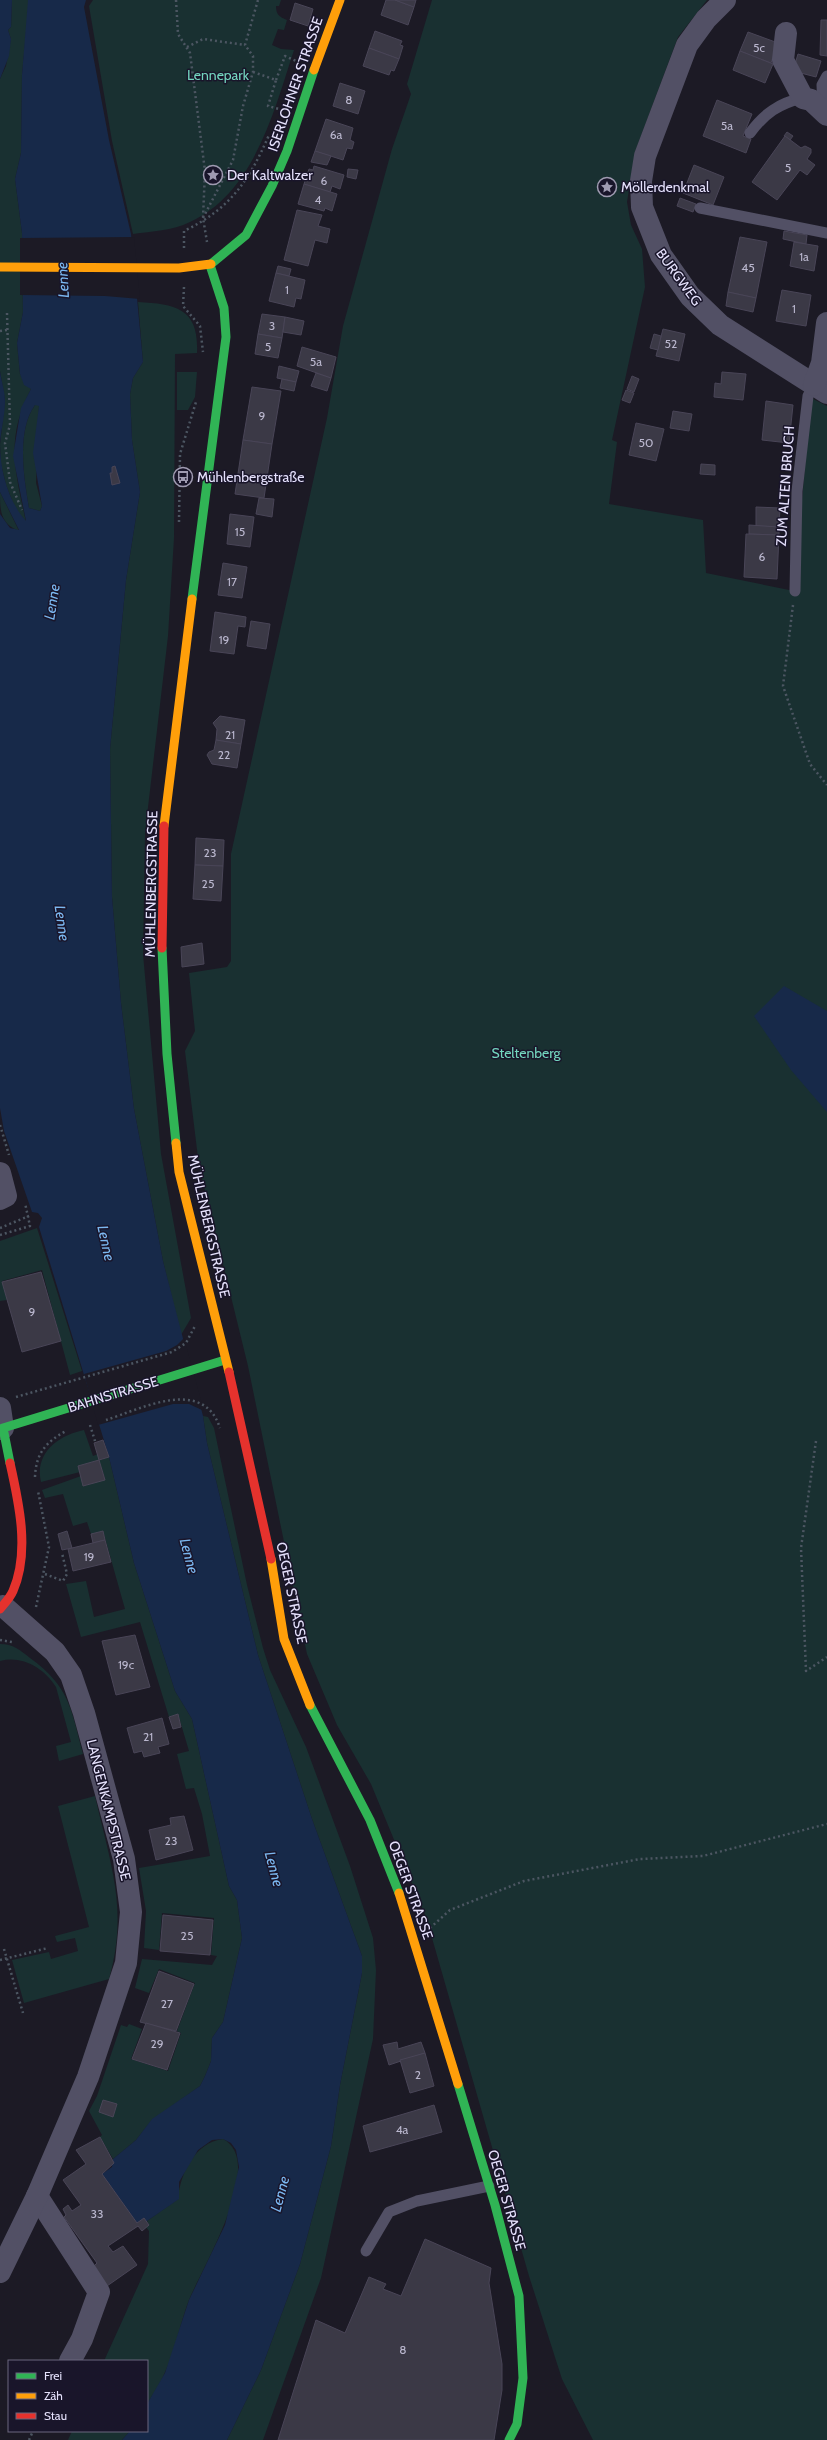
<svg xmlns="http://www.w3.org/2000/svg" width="827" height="2440" font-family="Cabin,sans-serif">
  <rect width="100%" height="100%" fill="#1c1a25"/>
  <g fill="#193031">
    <path d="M12 0H28V11L22 75 21 153 15 179 22 233 23 312 17 343 20 374 31 389C5 438 15 471 26 522L16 510 6 485 1 464 0 445 5 400 0 371V79L6 66 11 39 8 30 11 27Z"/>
    <path d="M93 0H281L279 6H276C276 14 279 17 287 20L284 30 278 29 272 45 281 49 294 50C274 111 254 193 190 222 172 231 152 231 133 234L112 141 89 6Z"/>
    <polygon points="432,0 707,0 678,37 635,152 627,202 631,225 642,249 645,287 612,440 617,442 609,504 703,520 706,573 794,591 811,398 827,406 827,2440 593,2440 562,2379 529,2276 426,1917 371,1784 337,1725 307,1654 248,1366 199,1166 185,1051 195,1031 189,973 227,967 231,961 231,854 327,418 343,326 392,149 411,94 407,84"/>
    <path d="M138 302C177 304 199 309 197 353L175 354 174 538 168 636 145 833 143 954 161 1154 191 1318 181 1335 163 1261 134 1109 121 1003 112 897 110 749 126 580 140 492 132 440 130 394 133 378 143 362Z"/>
    <polygon points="177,372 197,372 195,397 188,410 177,410"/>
    <path d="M35 405H39L36 483 42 506 40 511 29 508C24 479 16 431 35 405Z"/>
    <path d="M0 492 19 531C0 524 0 510 0 492Z"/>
    <polygon points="37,1228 82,1371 70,1375 42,1270 2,1281 7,1300 0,1301 0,1241"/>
    <polygon points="203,1416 208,1417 214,1428 247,1585 263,1648 270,1670 306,1747 350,1866 373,1938 376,1970 373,2039 321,2278 263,2440 227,2440 261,2370 300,2264 331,2146 340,2085 362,1973 362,1956 312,1819 258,1655 207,1443"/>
    <path d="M84 1430 93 1456 98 1454 100 1460 109 1457 134 1563 175 1691 192 1719 229 1886 237 1900 242 1938 223 2022 212 2038 211 2061 205 2076 200 2086 151 2121 136 2140 113 2159 100 2137 102 2135 89 2111 97 2096 121 2025 127 2027 129 2024 142 2029 131 2059 168 2071 181 2033 177 2031 195 1983 159 1969 149 1993 135 1988 142 1959 212 1965 217 1956 211 1955 214 1918 162 1913 159 1950 144 1948 146 1911 139 1868 210 1856 202 1814 194 1788 186 1789 177 1754 189 1751 178 1714 169 1717 140 1622 81 1637 66 1584 86 1581 94 1617 125 1609 103 1531 91 1534 87 1522 73 1526 63 1494 45 1498 42 1490 81 1476 84 1486 105 1479 99 1460 79 1466 80 1472 41 1482C34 1453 59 1435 84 1430Z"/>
    <path d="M0 1644C13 1644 20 1650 30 1658 70 1687 71 1709 83 1754L59 1761 56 1746 71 1742 56 1687C44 1668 22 1655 0 1661Z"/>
    <path d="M95 1796C110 1863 129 1910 109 1979L24 2003 12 1960 49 1952 51 1959 78 1951 75 1938 57 1942 55 1936 89 1927 58 1806Z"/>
    <path d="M223 2139C267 2162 202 2268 189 2300 180 2323 176 2349 165 2372 161 2383 153 2394 147 2404V2361H104L148 2264 149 2231 146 2227 149 2225 147 2221 178 2199C180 2174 195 2142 223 2139Z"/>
    <polygon points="72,2431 130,2431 122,2440 68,2440"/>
  </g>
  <g fill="#172949" fill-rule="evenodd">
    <polygon points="0,0 12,0 11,27 8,30 11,39 9,56 0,79"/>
    <path d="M28 0H86L84 7 109 140 131 234 143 362 133 378 130 394 132 440 140 492 126 580 110 749 112 897 121 1003 134 1109 163 1261 203 1416 207 1443 258 1655 312 1819 362 1956V1973L340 2085 331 2146 300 2264 261 2370 227 2440H122L130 2431H147V2404L165 2373 189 2300 225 2225 239 2167 236 2150 231 2143 223 2139 212 2140 198 2150 179 2182V2199L147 2221 137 2223 102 2174 112 2167 113 2159 136 2140 152 2119 200 2086 205 2076 211 2061 212 2038 223 2022 242 1938 237 1900 229 1886 192 1719 175 1691 134 1563 109 1457 39 1227 42 1218 38 1213 32 1212 4 1131 0 1108V514L10 528 19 530 0 492V371C1 380 5 391 5 401 5 415 1 430 0 444 0 470 8 501 26 521L13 456 21 408 31 389 24 385 20 374 17 343 23 312 22 233 15 179 21 153 22 75ZM35 405 39 406 33 453 42 506 40 511 29 508C24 479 16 431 35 405Z"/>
    <polygon points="784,986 827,1011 827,1112 791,1070 754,1016"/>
  </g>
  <g fill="#1c1a25">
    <polygon points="134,237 140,299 105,296 20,295 20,238"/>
    <polygon points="184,1338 204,1411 189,1404 173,1404 98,1425 84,1374 166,1351 177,1345"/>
  </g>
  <g fill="#3b3946" stroke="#494557">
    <polygon points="386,0 395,0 414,7 408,25 381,15"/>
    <polygon points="395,0 416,0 414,7"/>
    <polygon points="295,3 313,9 308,26 290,20"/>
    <polygon points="821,20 827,20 827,56 820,55"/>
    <polygon points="375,31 402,41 400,45 403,46 399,59 369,48"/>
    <polygon points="748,32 778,43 771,63 740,51"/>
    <polygon points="369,48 399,59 394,71 391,70 389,75 363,66"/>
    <polygon points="740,51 773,64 765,83 733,70"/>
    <polygon points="798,54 821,61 816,77 793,71"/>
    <polygon points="340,83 365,91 358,114 333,106"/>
    <polygon points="717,100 752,114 743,136 751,139 746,153 703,136"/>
    <polygon points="326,119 353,128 350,140 354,142 352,149 347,148 343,160 315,151"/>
    <polygon points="787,132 793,136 790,140 784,136"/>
    <polygon points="785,136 801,148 805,146 811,149 811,153 807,159 815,165 807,175 800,170 777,200 752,182"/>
    <polygon points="315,151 331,156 327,165 311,162"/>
    <polygon points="694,165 724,177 713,205 683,193"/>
    <polygon points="314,166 344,175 340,189 332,186 330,192 304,184 309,169 313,170"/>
    <polygon points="348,169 358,170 356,179 347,177"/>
    <polygon points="304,184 337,194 332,211 325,208 324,211 298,204"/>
    <polygon points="680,198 696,204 693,212 677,206"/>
    <polygon points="297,210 322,215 318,226 330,229 327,243 315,240 308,266 284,260"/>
    <polygon points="784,231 807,235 806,244 783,239"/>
    <polygon points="740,237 767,242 756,298 728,292"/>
    <polygon points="794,242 818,246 814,271 790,266"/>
    <polygon points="278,266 291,269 289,276 276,273"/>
    <polygon points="276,273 305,280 301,299 296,298 294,307 269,301"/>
    <polygon points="782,290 811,295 806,326 776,321"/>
    <polygon points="728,292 756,298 753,312 726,306"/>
    <polygon points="262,314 285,317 282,338 258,334"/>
    <polygon points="285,317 304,321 301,335 283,332"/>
    <polygon points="663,329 685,334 679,361 656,356"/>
    <polygon points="258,334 282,338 278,358 255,354"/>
    <polygon points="654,334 661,336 658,350 650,348"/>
    <polygon points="302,347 336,357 331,378 297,366"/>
    <polygon points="279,366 299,371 296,382 277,378"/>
    <polygon points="722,372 746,374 743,400 714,397 715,383 721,384"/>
    <polygon points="316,373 331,378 327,391 311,386"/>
    <polygon points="632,376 639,379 634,392 627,389"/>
    <polygon points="282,379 296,382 294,391 280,388"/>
    <polygon points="252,387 281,391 272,444 243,440"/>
    <polygon points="626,390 634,393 630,403 622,400"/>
    <polygon points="766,401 793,405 789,443 762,440"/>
    <polygon points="673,411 692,414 689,431 670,428"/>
    <polygon points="636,423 664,429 656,461 629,455"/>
    <polygon points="243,440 272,444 264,498 235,494"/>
    <polygon points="701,464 715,465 715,475 700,474"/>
    <polygon points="115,466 120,483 112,485 110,473 112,473 112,467"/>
    <polygon points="259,498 274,499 272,517 256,514"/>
    <polygon points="756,507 780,508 779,527 756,526"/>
    <polygon points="230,514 254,517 250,547 227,544"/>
    <polygon points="749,525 779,527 779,535 749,534"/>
    <polygon points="746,534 779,535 777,579 744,577"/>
    <polygon points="223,563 247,567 242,598 218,595"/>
    <polygon points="215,612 246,617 245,627 238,626 234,654 210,651"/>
    <polygon points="251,621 270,624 266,649 247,646"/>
    <polygon points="220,716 245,720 241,744 216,740 217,729 213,723"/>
    <polygon points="216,740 241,744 237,768 212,764 207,755 209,752 214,750"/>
    <polygon points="196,838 224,840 223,866 195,865"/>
    <polygon points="195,865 223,866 221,901 193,899"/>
    <polygon points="202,943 204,964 182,967 181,947"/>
    <polygon points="41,1272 61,1341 22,1352 2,1282"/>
    <polygon points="103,1440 109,1457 99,1460 94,1443"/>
    <polygon points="99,1460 105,1480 83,1486 78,1466"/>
    <polygon points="67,1531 72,1548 62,1550 58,1534"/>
    <polygon points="103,1531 105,1540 93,1543 91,1534"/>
    <polygon points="105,1540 111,1562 73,1571 68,1549"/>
    <polygon points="135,1635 150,1687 116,1695 102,1641"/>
    <polygon points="178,1714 181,1727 173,1729 169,1717"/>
    <polygon points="162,1718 169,1744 158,1747 160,1753 144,1757 142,1751 134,1753 127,1728"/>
    <polygon points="184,1816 193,1850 156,1860 149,1830 171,1825 170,1818"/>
    <polygon points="163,1915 213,1920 210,1955 160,1951"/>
    <polygon points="159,1971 194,1984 176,2031 140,2022"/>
    <polygon points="146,2023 180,2033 167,2070 132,2059"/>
    <polygon points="397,2042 398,2049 421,2042 425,2053 389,2065 383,2045"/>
    <polygon points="425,2053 434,2086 410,2093 400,2060"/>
    <polygon points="103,2100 117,2104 113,2117 99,2112"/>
    <polygon points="434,2105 442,2132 370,2152 363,2126"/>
    <polygon points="100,2137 114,2163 102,2174 137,2223 144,2218 149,2225 142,2231 138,2226 108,2246 113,2252 123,2246 137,2265 107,2286 94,2266 97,2263 64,2217 66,2215 63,2209 68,2205 72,2211 81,2205 63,2180 86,2164 76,2150"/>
    <polygon points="425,2239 491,2268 489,2283 502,2364 502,2390 494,2440 278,2440 316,2320 345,2333 369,2277 386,2284 383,2289 401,2296"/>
  </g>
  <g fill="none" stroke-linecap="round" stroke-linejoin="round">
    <g stroke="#4c5662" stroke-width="2.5" stroke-dasharray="2 3" stroke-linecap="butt">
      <polyline points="176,0 178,34 190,53 205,171 203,218 207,242"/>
      <polyline points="187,47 203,39 245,45"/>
      <polyline points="253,72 276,80 268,106 279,109"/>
      <polyline points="276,80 285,56 296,61"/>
      <polyline points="203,218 233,160 243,106 253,72 253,56 245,45 258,0"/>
      <path d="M184 248V231C230 209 249 181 269 135"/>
      <polyline points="184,287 183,306 200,326 203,352"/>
      <polyline points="7,313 10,425 5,443 10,482 22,510"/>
      <polyline points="0,331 7,330"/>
      <polyline points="179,522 180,454 196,402"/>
      <polyline points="793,605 783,686 810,764 827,785"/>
      <polyline points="0,1125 9,1155"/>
      <polyline points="0,1228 29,1216"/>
      <polyline points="0,1235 30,1226 25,1203"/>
      <polyline points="16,1397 172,1352 186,1343 195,1326"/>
      <path d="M106 1420C141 1409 203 1376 220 1428"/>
      <polyline points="90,1425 95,1441"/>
      <polyline points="816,1441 801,1548 806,1671 827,1657"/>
      <path d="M35 1477C36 1453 46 1442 66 1431"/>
      <polyline points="45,1574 63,1581 67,1574 62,1553"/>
      <polyline points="36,1607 49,1547 38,1491"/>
      <polyline points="0,1640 12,1642"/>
      <polyline points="430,1928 450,1910 524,1881 640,1859 703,1856 827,1824"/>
      <polyline points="4,1949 23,2013"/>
      <polyline points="0,1960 48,1948"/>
      <polyline points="29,2440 33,2431"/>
    </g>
    <g stroke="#525065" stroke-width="11">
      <polyline points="823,109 822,85 827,76"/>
      <path d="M750 133C764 114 779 103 803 98"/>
      <polyline points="700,208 827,233"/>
      <polyline points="795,591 797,491 808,396 814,385"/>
      <polyline points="366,2251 389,2212 417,2201 489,2186"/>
    </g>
    <g stroke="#525065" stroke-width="22">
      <polyline points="725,0 706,19 687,45 645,156 641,181 642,207 661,255 690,296 720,325 827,393"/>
      <polyline points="786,33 783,60 803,98 811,100 827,115"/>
      <polyline points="814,385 822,363 827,323"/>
      <polyline points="0,1173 6,1196 0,1199"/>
      <polyline points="0,1408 3,1428 0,1429"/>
      <polyline points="37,2196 99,2292 82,2339 70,2361"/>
      <polyline points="0,2272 37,2196 88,2077 126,1963 131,1912 124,1859 84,1713 71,1675 55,1652 3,1606"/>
    </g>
    <g stroke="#30b455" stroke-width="9">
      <polyline points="211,264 246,235 272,186 287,151 314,70"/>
      <polyline points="192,599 226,337 224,308 210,265"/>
      <polyline points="162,948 167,1054 176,1143"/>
      <polyline points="10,1463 3,1428 225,1360"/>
      <polyline points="310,1705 370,1820 399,1893"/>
      <polyline points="458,2084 495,2205 519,2296 523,2378 517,2424 509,2440"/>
    </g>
    <g stroke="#ff9f0a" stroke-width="9">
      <polyline points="314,70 340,0"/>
      <polyline points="0,267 179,268 211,264"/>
      <polyline points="164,826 192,599"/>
      <polyline points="176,1143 179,1172 229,1372"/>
      <polyline points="271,1559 284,1639 310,1705"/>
      <polyline points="399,1893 458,2084"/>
    </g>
    <g stroke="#e5322d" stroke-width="9">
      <polyline points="162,948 164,826"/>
      <polyline points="229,1372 271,1559"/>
      <path d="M0 1609C4 1604 10 1598 13 1591 30 1552 19 1503 10 1463"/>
    </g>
  </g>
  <defs>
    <g id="sight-ring" transform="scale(1)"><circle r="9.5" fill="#19152a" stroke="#9f9bb1" stroke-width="1.5"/><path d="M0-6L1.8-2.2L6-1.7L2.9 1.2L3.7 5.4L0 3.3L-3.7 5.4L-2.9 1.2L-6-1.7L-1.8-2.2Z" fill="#9f9bb1"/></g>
    <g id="bus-ring" transform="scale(1)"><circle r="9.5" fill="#19152a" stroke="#9f9bb1" stroke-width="1.5"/><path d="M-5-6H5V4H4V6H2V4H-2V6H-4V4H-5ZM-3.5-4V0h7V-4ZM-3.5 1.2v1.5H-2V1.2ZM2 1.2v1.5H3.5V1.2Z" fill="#9f9bb1"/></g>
  </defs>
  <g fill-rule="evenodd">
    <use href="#sight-ring" x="213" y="175"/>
    <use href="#sight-ring" x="607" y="187"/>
    <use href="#bus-ring" x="183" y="477"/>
  </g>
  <g text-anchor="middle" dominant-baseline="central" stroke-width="3" stroke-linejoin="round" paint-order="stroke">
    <g font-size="12" fill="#bab7ce">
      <text x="759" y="47">5c</text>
      <text x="349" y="99">8</text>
      <text x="727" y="125">5a</text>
      <text x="336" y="134">6a</text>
      <text x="788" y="167">5</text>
      <text x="324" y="180">6</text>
      <text x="318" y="199">4</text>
      <text x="804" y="256">1a</text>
      <text x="748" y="267">45</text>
      <text x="287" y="289">1</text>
      <text x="794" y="308">1</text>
      <text x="272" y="325">3</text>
      <text x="671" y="343">52</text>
      <text x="268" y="346">5</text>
      <text x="316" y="361">5a</text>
      <text x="262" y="415">9</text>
      <text x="646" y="442">50</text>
      <text x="240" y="531">15</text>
      <text x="762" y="556">6</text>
      <text x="232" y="581">17</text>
      <text x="224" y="639">19</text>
      <text x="230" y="734">21</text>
      <text x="224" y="754">22</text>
      <text x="210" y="852">23</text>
      <text x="208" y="883">25</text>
      <text x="32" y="1311">9</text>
      <text x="89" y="1556">19</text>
      <text x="126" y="1664">19c</text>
      <text x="148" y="1736">21</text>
      <text x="171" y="1840">23</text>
      <text x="187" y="1935">25</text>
      <text x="167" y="2003">27</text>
      <text x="157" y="2043">29</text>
      <text x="418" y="2074">2</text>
      <text x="402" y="2129">4a</text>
      <text x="97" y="2213">33</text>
      <text x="403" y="2349">8</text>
    </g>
    <g font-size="14" fill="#73d5bf" stroke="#19152a">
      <text x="218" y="75">Lennepark</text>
      <text x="526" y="1053">Steltenberg</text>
    </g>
    <g font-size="14" fill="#e5e1fc" stroke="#19152a">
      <text transform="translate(295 84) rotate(-71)">ISERLOHNER STRASSE</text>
      <text transform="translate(679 277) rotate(54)">BURGWEG</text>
      <text transform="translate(785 486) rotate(-86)">ZUM ALTEN BRUCH</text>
      <text transform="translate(151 884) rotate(-89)">MÜHLENBERGSTRASSE</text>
      <text transform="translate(209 1226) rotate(77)">MÜHLENBERGSTRASSE</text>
      <text transform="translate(113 1394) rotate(-17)">BAHNSTRASSE</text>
      <text transform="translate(292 1593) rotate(78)">OEGER STRASSE</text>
      <text transform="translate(109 1810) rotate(76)">LANGENKAMPSTRASSE</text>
      <text transform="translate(411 1890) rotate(70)">OEGER STRASSE</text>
      <text transform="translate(507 2200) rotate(74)">OEGER STRASSE</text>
    </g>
    <g font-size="14" fill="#e5e1fc" stroke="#19152a" text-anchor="start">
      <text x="227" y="175">Der Kaltwalzer</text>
      <text x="621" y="187">Möllerdenkmal</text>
      <text x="197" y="477">Mühlenbergstraße</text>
    </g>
    <g font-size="15" font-style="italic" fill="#7bb7f0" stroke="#19152a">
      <text transform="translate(63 280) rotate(-93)">Lenne</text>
      <text transform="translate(52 602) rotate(-81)">Lenne</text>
      <text transform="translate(62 923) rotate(82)">Lenne</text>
      <text transform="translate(106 1243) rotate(78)">Lenne</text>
      <text transform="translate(189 1556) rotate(75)">Lenne</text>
      <text transform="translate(274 1869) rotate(75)">Lenne</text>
      <text transform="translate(280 2194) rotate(-75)">Lenne</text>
    </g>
  </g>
  <rect x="8" y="2360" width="140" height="72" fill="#19152a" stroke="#6b677e"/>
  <rect x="16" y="2373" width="20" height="6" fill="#30b455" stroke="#6b677e"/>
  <text x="44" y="2380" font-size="12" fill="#e5e1fc">Frei</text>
  <rect x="16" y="2393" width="20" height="6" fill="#ff9f0a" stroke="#6b677e"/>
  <text x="44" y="2400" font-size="12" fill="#e5e1fc">Zäh</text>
  <rect x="16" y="2413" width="20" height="6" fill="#e5322d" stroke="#6b677e"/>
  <text x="44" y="2420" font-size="12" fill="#e5e1fc">Stau</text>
</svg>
